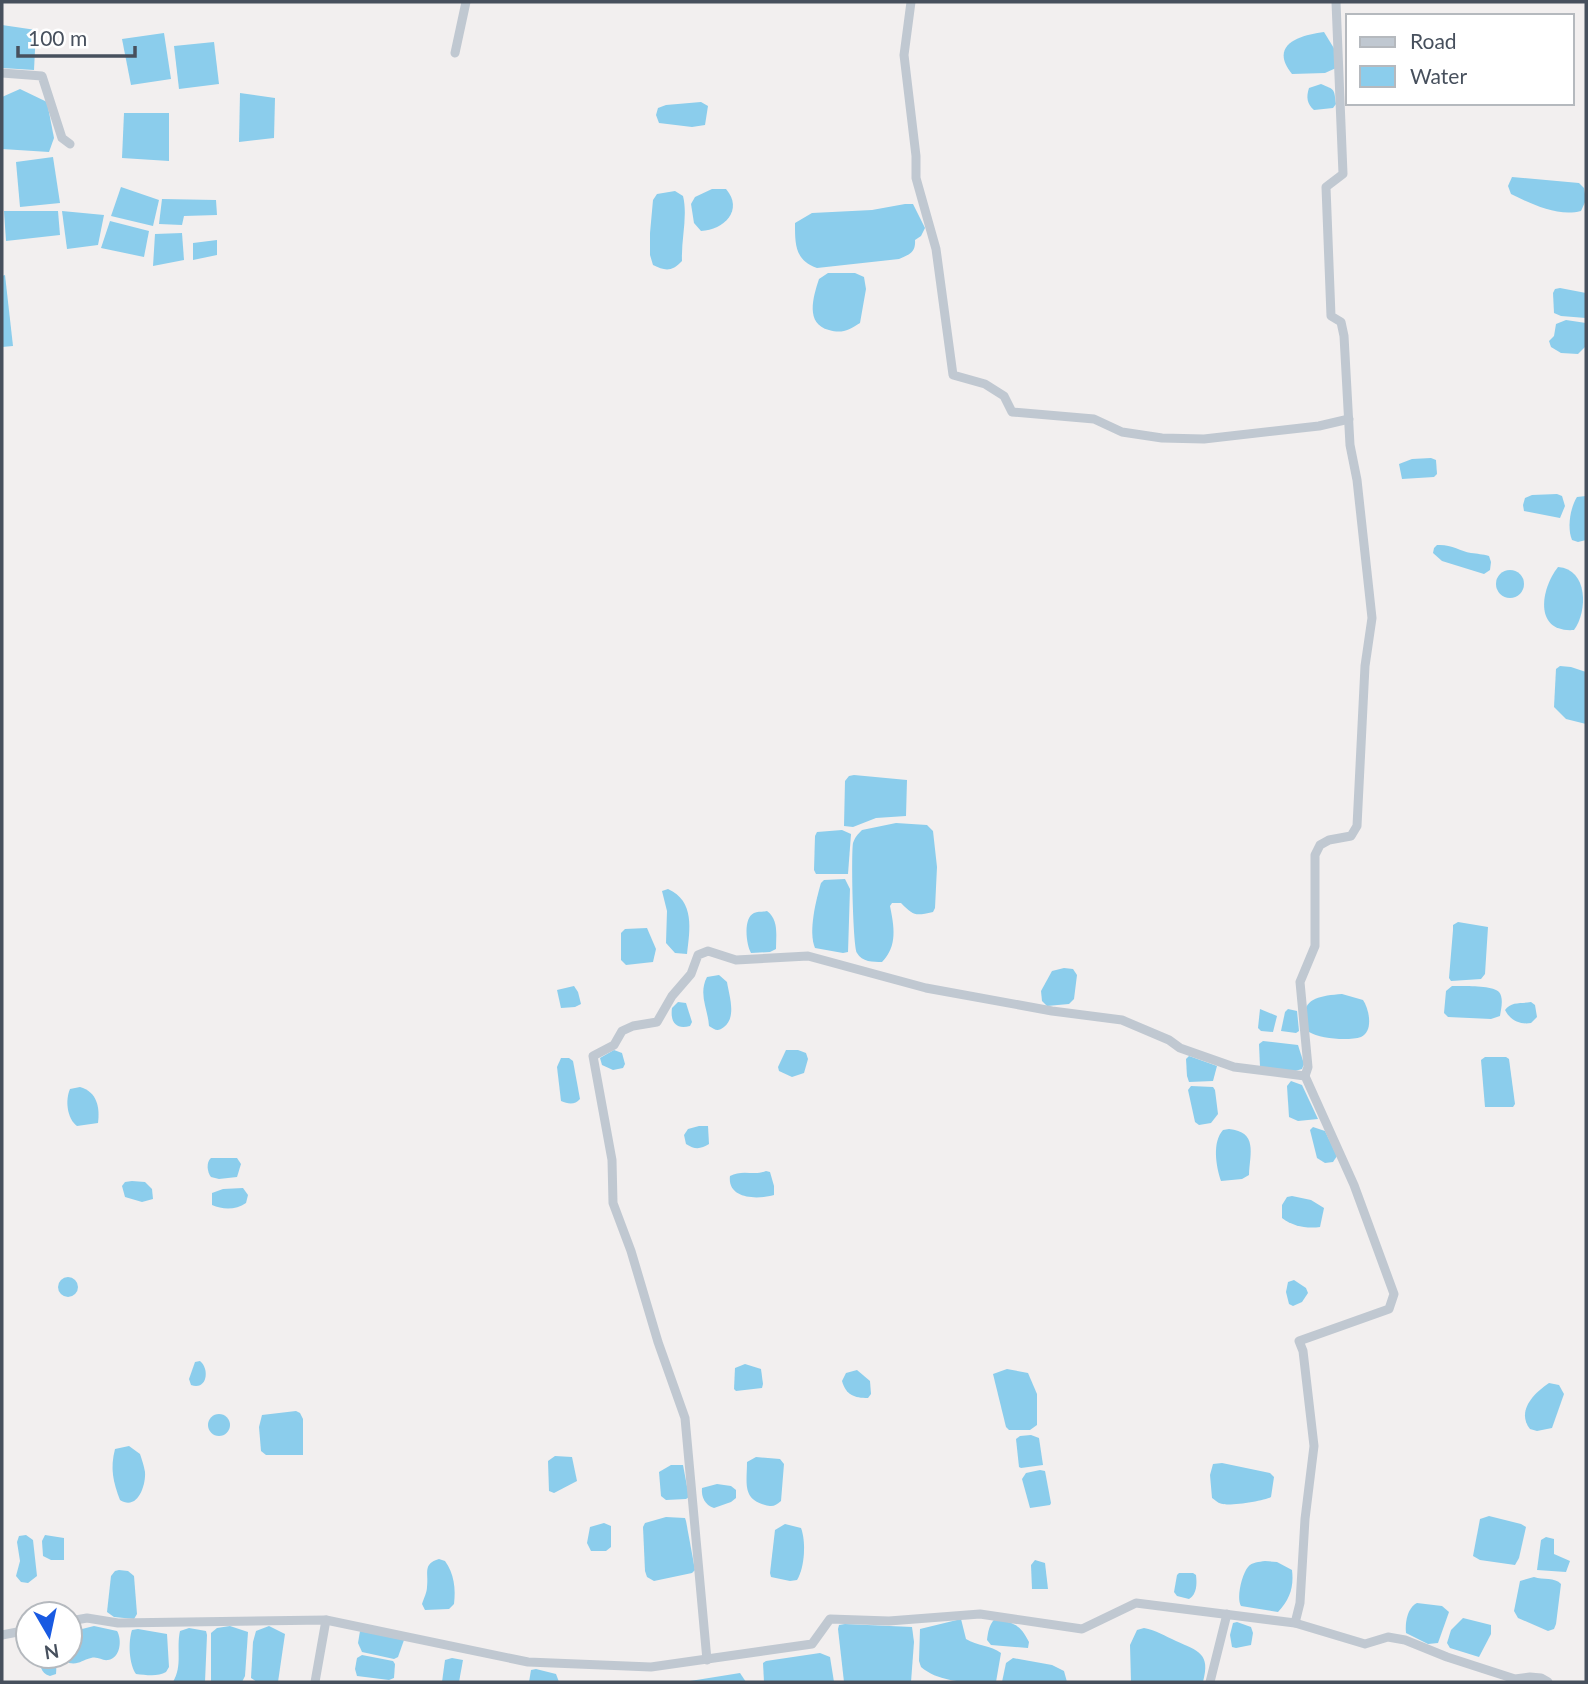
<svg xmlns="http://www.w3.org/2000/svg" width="1588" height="1684" font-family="Lato,sans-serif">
  <rect width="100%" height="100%" fill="#f2efef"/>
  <g fill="#8bcdec">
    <polygon points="2,25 36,30 34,70 2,68"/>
    <path d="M1324 32 1335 50 1336 68 1325 73 1292 74C1268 44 1301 35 1324 32Z"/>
    <polygon points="164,33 171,79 131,85 122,39"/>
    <polygon points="214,42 219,84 179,89 174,46"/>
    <path d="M1321 84C1335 90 1334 88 1336 104L1333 108 1314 110C1307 104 1306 97 1309 88Z"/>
    <polygon points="20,89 47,102 54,138 49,152 2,149 2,97"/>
    <polygon points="240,93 275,98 274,138 239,142"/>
    <polygon points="701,102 708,106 705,125 692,127 659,123 656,115 658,108 666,105"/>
    <polygon points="124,113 169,113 169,161 122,158"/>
    <polygon points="53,157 60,203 20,207 16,162"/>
    <path d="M1512 177 1579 183 1584 188 1586 200 1581 211C1558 217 1531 204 1511 194L1508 186Z"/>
    <polygon points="121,187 159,200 153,226 111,216"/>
    <path d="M712 189H726C744 210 724 230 701 231L694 223 691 204 695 197Z"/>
    <path d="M675 191 683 196C688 216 681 239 682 261 672 272 665 271 653 265L650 255V233L653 200 657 194Z"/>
    <polygon points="162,199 216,200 217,215 184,216 182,225 159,224"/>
    <path d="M905 204H913L925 228 921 236 915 240C916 252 909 255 899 259L817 268C795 260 795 245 795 223L812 213 872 210Z"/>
    <polygon points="4,211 58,211 60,235 6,241"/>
    <polygon points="62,211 104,215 98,245 67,249"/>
    <polygon points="110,221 149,231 144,257 101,248"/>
    <polygon points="182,233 184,260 153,266 155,234"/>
    <polygon points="217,240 217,255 193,260 193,243"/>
    <path d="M828 273H855L864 277 866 289 860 323C849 330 842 334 829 330 805 324 813 297 819 279Z"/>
    <polygon points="5,275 13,346 2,347 2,276"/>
    <polygon points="1560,288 1586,293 1586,318 1561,316 1554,313 1553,293 1555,289"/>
    <polygon points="1566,320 1586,323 1586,346 1578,354 1561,353 1551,347 1549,341 1554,336 1556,324"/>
    <polygon points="1431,458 1436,460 1437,474 1434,477 1402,479 1399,464 1412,459"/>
    <polygon points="1557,494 1562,496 1565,506 1560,518 1524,511 1523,505 1525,498 1532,495"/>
    <path d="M1586 496V540L1578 542 1572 540C1567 528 1570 508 1577 497Z"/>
    <path d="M1437 545C1451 544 1460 551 1471 553 1478 554 1482 554 1489 556L1491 562 1490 570 1484 574 1442 561 1433 553 1434 548Z"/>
    <path d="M1558 567C1588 569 1588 611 1574 630 1534 633 1540 590 1558 567Z"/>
    <circle cx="1510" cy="584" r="14"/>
    <polygon points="1560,666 1571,667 1586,672 1586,724 1566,719 1554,707 1556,669"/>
    <polygon points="854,775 907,780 906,816 876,818 853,827 844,826 845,781 849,776"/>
    <path d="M896 823 927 825 933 831 937 867 935 908 933 912C915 916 914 916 901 903H892L890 906C894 926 898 946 882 962 873 962 862 962 857 953 853 945 851 855 853 843 855 837 858 834 862 830Z"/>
    <polygon points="842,830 851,834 848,874 816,874 814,870 815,836 817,832"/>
    <path d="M845 879 850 889 848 952 843 953 815 948C808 932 816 900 821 883L824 880Z"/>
    <path d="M668 889C695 901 690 930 687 954L675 953 666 943 667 911 662 891Z"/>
    <path d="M767 911C779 920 776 935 776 949L770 952 751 953C746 944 743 918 754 913 758 911 763 912 767 911Z"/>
    <polygon points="1458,922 1488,927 1485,974 1481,979 1451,981 1449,978 1453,930 1453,925"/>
    <polygon points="647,928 656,949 653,962 626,965 621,960 621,933 625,929"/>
    <polygon points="1064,968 1073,969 1077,975 1074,999 1069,1004 1047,1006 1042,1001 1041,991 1052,971"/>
    <path d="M719 975 727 982C729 995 737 1017 724 1027 718 1032 715 1030 709 1026 708 1009 698 994 707 977Z"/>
    <polygon points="574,986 578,992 581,1004 575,1007 561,1008 557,990"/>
    <path d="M1452 986C1462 986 1493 985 1499 992 1504 998 1501 1009 1500 1016L1491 1019 1448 1017 1444 1013 1446 991Z"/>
    <path d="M1342 994 1363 1000C1369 1009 1374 1031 1361 1037 1349 1041 1320 1039 1309 1032 1296 1000 1315 996 1342 994Z"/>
    <path d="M678 1002 686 1003 692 1022 690 1026C676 1030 670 1022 672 1008Z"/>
    <path d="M1531 1002 1535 1005 1537 1017 1531 1023C1520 1025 1510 1020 1505 1010 1511 1001 1522 1004 1531 1002Z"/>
    <polygon points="1260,1009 1277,1016 1273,1032 1261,1031 1258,1028"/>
    <polygon points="1288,1009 1297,1011 1299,1031 1296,1033 1281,1031 1285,1012"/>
    <polygon points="1263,1041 1298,1045 1304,1064 1302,1069 1295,1071 1260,1067 1259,1044"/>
    <polygon points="614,1050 622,1053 625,1064 623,1068 613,1070 602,1065 600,1058"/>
    <polygon points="786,1050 798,1050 806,1053 808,1059 804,1073 792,1077 779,1071 778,1067"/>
    <polygon points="1189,1056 1217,1066 1213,1081 1189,1082 1187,1076 1186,1059"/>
    <polygon points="1485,1057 1506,1057 1509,1059 1515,1104 1513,1107 1485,1107 1481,1060"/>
    <path d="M561 1058H569L573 1061 580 1099C575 1105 568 1104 561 1101L557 1067Z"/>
    <polygon points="1291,1081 1302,1085 1318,1119 1298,1121 1289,1117 1287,1086"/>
    <polygon points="1191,1086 1213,1087 1215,1090 1218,1114 1211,1123 1199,1125 1195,1122 1188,1090"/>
    <path d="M80 1087C97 1092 100 1107 98 1123L77 1126C67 1119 65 1100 70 1089Z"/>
    <path d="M699 1126H708L709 1144C701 1149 695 1150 686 1144L684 1135 688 1129Z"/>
    <polygon points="1313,1127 1325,1131 1337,1156 1333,1162 1325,1163 1317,1158 1310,1130"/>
    <path d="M1229 1129C1258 1132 1250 1153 1249 1175L1242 1179 1221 1181C1216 1166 1212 1142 1223 1130Z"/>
    <path d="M211 1158H237L241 1164 237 1177 219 1179 211 1177C207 1172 206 1162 211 1158Z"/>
    <path d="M766 1171 770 1172 774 1186V1195C757 1200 727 1199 730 1176 742 1169 755 1176 766 1171Z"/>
    <polygon points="132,1181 145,1182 152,1189 153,1199 142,1202 125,1197 122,1186 125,1182"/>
    <path d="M243 1188 248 1195 246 1203C236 1210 223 1210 212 1205V1193L223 1189Z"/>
    <path d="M1292 1196 1311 1200 1324 1208 1320 1227C1307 1229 1292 1226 1282 1218V1205L1287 1197Z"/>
    <circle cx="68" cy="1287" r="10"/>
    <polygon points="1294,1280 1306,1288 1308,1293 1302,1302 1293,1306 1289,1304 1286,1292 1288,1282"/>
    <path d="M200 1361C210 1369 207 1391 191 1385L189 1379 195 1362Z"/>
    <polygon points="745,1364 761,1369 763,1384 762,1388 736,1391 734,1389 735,1368"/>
    <polygon points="1007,1369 1028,1373 1037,1394 1037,1425 1030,1430 1009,1430 1006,1427 993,1374"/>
    <path d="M857 1370 870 1381 871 1394 868 1398C854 1398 846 1395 842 1381L846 1373Z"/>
    <path d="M1549 1383 1559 1385 1564 1394 1552 1428 1537 1431 1530 1429C1516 1411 1534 1393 1549 1383Z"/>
    <polygon points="296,1411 300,1413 303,1419 303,1455 266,1455 261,1451 259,1427 262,1415"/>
    <circle cx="219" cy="1425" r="11"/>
    <polygon points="1031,1435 1039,1438 1043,1465 1021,1468 1019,1467 1016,1439 1020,1436"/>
    <path d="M129 1446 140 1454C142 1460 144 1466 145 1472 146 1486 137 1511 120 1500 113 1482 110 1468 115 1449Z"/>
    <polygon points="555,1456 572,1457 577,1481 554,1493 549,1491 548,1461"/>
    <path d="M756 1457 780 1459 784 1464 781 1501C775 1506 773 1507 765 1505 742 1499 747 1483 747 1462Z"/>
    <path d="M1222 1463 1270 1473 1274 1477 1271 1497C1264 1501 1231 1506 1223 1504 1219 1504 1215 1500 1212 1498L1210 1475 1213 1464Z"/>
    <polygon points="671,1465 683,1465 689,1497 686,1499 666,1500 661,1496 659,1472"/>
    <polygon points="1040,1470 1045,1471 1051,1503 1050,1505 1030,1508 1022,1479 1026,1473"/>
    <path d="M717 1484 731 1486 736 1490V1498L731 1502 714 1508C705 1505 701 1497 702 1488Z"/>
    <polygon points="1489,1516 1521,1524 1526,1527 1519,1558 1515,1565 1480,1560 1473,1556 1480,1519"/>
    <polygon points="666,1517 685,1518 686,1521 695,1570 692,1573 654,1581 647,1577 645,1571 643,1527 645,1523"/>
    <polygon points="604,1523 611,1526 611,1547 606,1551 591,1551 587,1543 590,1527"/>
    <path d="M785 1524 801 1528C806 1541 805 1567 797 1580L790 1581 771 1577 770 1573 775 1530Z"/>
    <polygon points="26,1535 33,1540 37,1576 28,1583 21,1582 16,1576 20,1561 17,1542 19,1536"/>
    <polygon points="45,1535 64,1538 64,1560 51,1560 43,1556 42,1541"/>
    <polygon points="1546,1537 1554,1539 1554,1554 1570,1561 1566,1572 1537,1570 1541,1540"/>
    <path d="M439 1559 445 1561C454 1573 456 1589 454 1604L449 1609 425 1610 422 1604C424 1598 427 1592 427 1587 429 1573 422 1564 439 1559Z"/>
    <polygon points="1035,1560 1045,1563 1048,1589 1032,1589 1031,1565"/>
    <path d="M1265 1561 1277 1562 1292 1570C1294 1587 1290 1599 1278 1612L1241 1606C1236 1598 1242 1574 1248 1567 1252 1562 1259 1562 1265 1561Z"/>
    <polygon points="119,1570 128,1571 134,1576 137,1614 134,1619 114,1617 107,1612 111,1576 115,1571"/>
    <path d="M1179 1573H1193L1196 1575C1197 1584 1197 1594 1189 1599L1177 1596 1174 1592 1177 1575Z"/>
    <path d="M1534 1577C1543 1580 1555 1577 1561 1584L1556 1624 1554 1629 1548 1631 1518 1618 1514 1611 1520 1581Z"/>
    <path d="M1417 1603 1442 1606 1449 1612 1438 1643 1428 1644 1406 1633C1405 1623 1407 1608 1417 1603Z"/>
    <polygon points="1463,1618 1491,1625 1491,1634 1479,1657 1450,1648 1447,1643 1451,1630"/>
    <path d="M961 1619 966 1639C977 1646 991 1645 1001 1653L996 1682C971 1682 941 1684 921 1667L919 1661 920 1629Z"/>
    <path d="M995 1619C1014 1623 1020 1624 1029 1642L1028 1648 991 1645 987 1640C988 1633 989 1624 995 1619Z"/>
    <polygon points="1237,1622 1251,1627 1253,1633 1251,1645 1236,1648 1232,1647 1230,1635 1233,1623"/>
    <polygon points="845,1624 912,1627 914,1642 911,1682 844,1682 838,1629 839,1625"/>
    <path d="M94 1626 117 1631C122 1639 121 1658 108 1660 102 1661 98 1656 91 1658 82 1660 79 1665 69 1663L64 1656H70V1632Z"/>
    <polygon points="230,1626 248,1632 245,1676 242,1682 211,1682 211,1633 217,1628"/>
    <polygon points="269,1626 285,1634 278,1682 257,1682 251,1678 253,1642 256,1631"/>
    <path d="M189 1628 206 1631 207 1635 205 1682H173C183 1665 176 1649 180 1631Z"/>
    <path d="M1144 1628C1156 1630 1165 1636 1176 1641 1198 1651 1211 1653 1203 1682H1131L1130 1645 1137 1630Z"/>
    <path d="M138 1629 167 1634 169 1667 166 1672C158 1677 146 1675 136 1674 129 1664 128 1642 132 1630Z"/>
    <polygon points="360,1631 404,1640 398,1657 394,1659 362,1652 358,1643"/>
    <polygon points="820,1653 830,1657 834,1682 764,1682 763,1663 766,1661"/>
    <polygon points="362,1655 393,1661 395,1664 394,1678 389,1680 357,1676 355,1669 357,1658"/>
    <path d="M40 1656H57L56 1674 50 1676C40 1673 40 1665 40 1656Z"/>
    <polygon points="452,1658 463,1660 459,1682 442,1682 445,1660"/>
    <polygon points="1013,1658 1052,1665 1064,1671 1067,1682 1002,1682 1006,1663"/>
    <polygon points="536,1669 556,1674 559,1682 529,1682 531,1670"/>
    <polygon points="740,1673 746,1682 684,1682"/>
  </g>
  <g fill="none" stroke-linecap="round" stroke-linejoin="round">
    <g stroke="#c0c8d1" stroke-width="9">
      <polyline points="911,2 904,55 916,156 916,178 936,249 953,375 985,384 1004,396 1012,412 1094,419 1122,432 1162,438 1204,439 1319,426 1349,419"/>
      <polyline points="455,53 466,2"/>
      <polyline points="2,73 42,76 62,138 70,144"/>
      <polyline points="1305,1076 1308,1067 1300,982 1315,946 1315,855 1320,845 1329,840 1351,836 1357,826 1365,666 1372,618 1357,480 1350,445 1344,336 1341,322 1331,316 1326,187 1343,174 1336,2"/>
      <polyline points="70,1621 87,1618 118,1623 326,1620 528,1662 651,1667 812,1644 830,1619 889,1621 980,1614 1082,1629 1136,1603 1295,1623 1365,1644 1388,1637 1405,1640 1447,1657 1515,1679 1530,1677 1541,1678 1548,1682"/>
      <polyline points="2,1635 28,1630"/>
      <polyline points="707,1660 685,1418 658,1342 631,1251 613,1203 612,1160 593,1056 614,1045 622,1031 633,1026 657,1022 672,996 691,974 698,955 708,951 736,960 808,956 926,988 1052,1011 1122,1020 1169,1040 1180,1048 1234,1067 1305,1076 1354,1185 1394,1294 1389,1309 1299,1341 1303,1351 1314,1446 1305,1519 1300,1603 1295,1623"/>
      <polyline points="315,1682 326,1620"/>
      <polyline points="1210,1682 1227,1614"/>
    </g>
  </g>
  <rect width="1588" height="1684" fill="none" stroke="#47505d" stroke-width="7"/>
  <rect x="1346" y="14" width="228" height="91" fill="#ffffff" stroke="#b5b9be" stroke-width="2"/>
  <rect x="1360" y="37" width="35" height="10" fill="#c0c8d1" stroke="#b5b9be" stroke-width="2"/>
  <text x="1410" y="49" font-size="21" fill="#47505d">Road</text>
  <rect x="1360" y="66" width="35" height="21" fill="#8bcdec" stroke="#b5b9be" stroke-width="2"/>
  <text x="1410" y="84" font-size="21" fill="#47505d">Water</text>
  <g transform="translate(49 1635) rotate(171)"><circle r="33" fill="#ffffff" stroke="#b5b9be" stroke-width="2"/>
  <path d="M0-5L12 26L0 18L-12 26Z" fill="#195ae2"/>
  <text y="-10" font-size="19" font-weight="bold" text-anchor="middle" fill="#47505d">N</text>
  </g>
  <path d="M18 46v10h117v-10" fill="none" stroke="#47505d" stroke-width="3.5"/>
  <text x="28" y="46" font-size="21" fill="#47505d" stroke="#ffffff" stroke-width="5" paint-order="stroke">100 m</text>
</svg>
